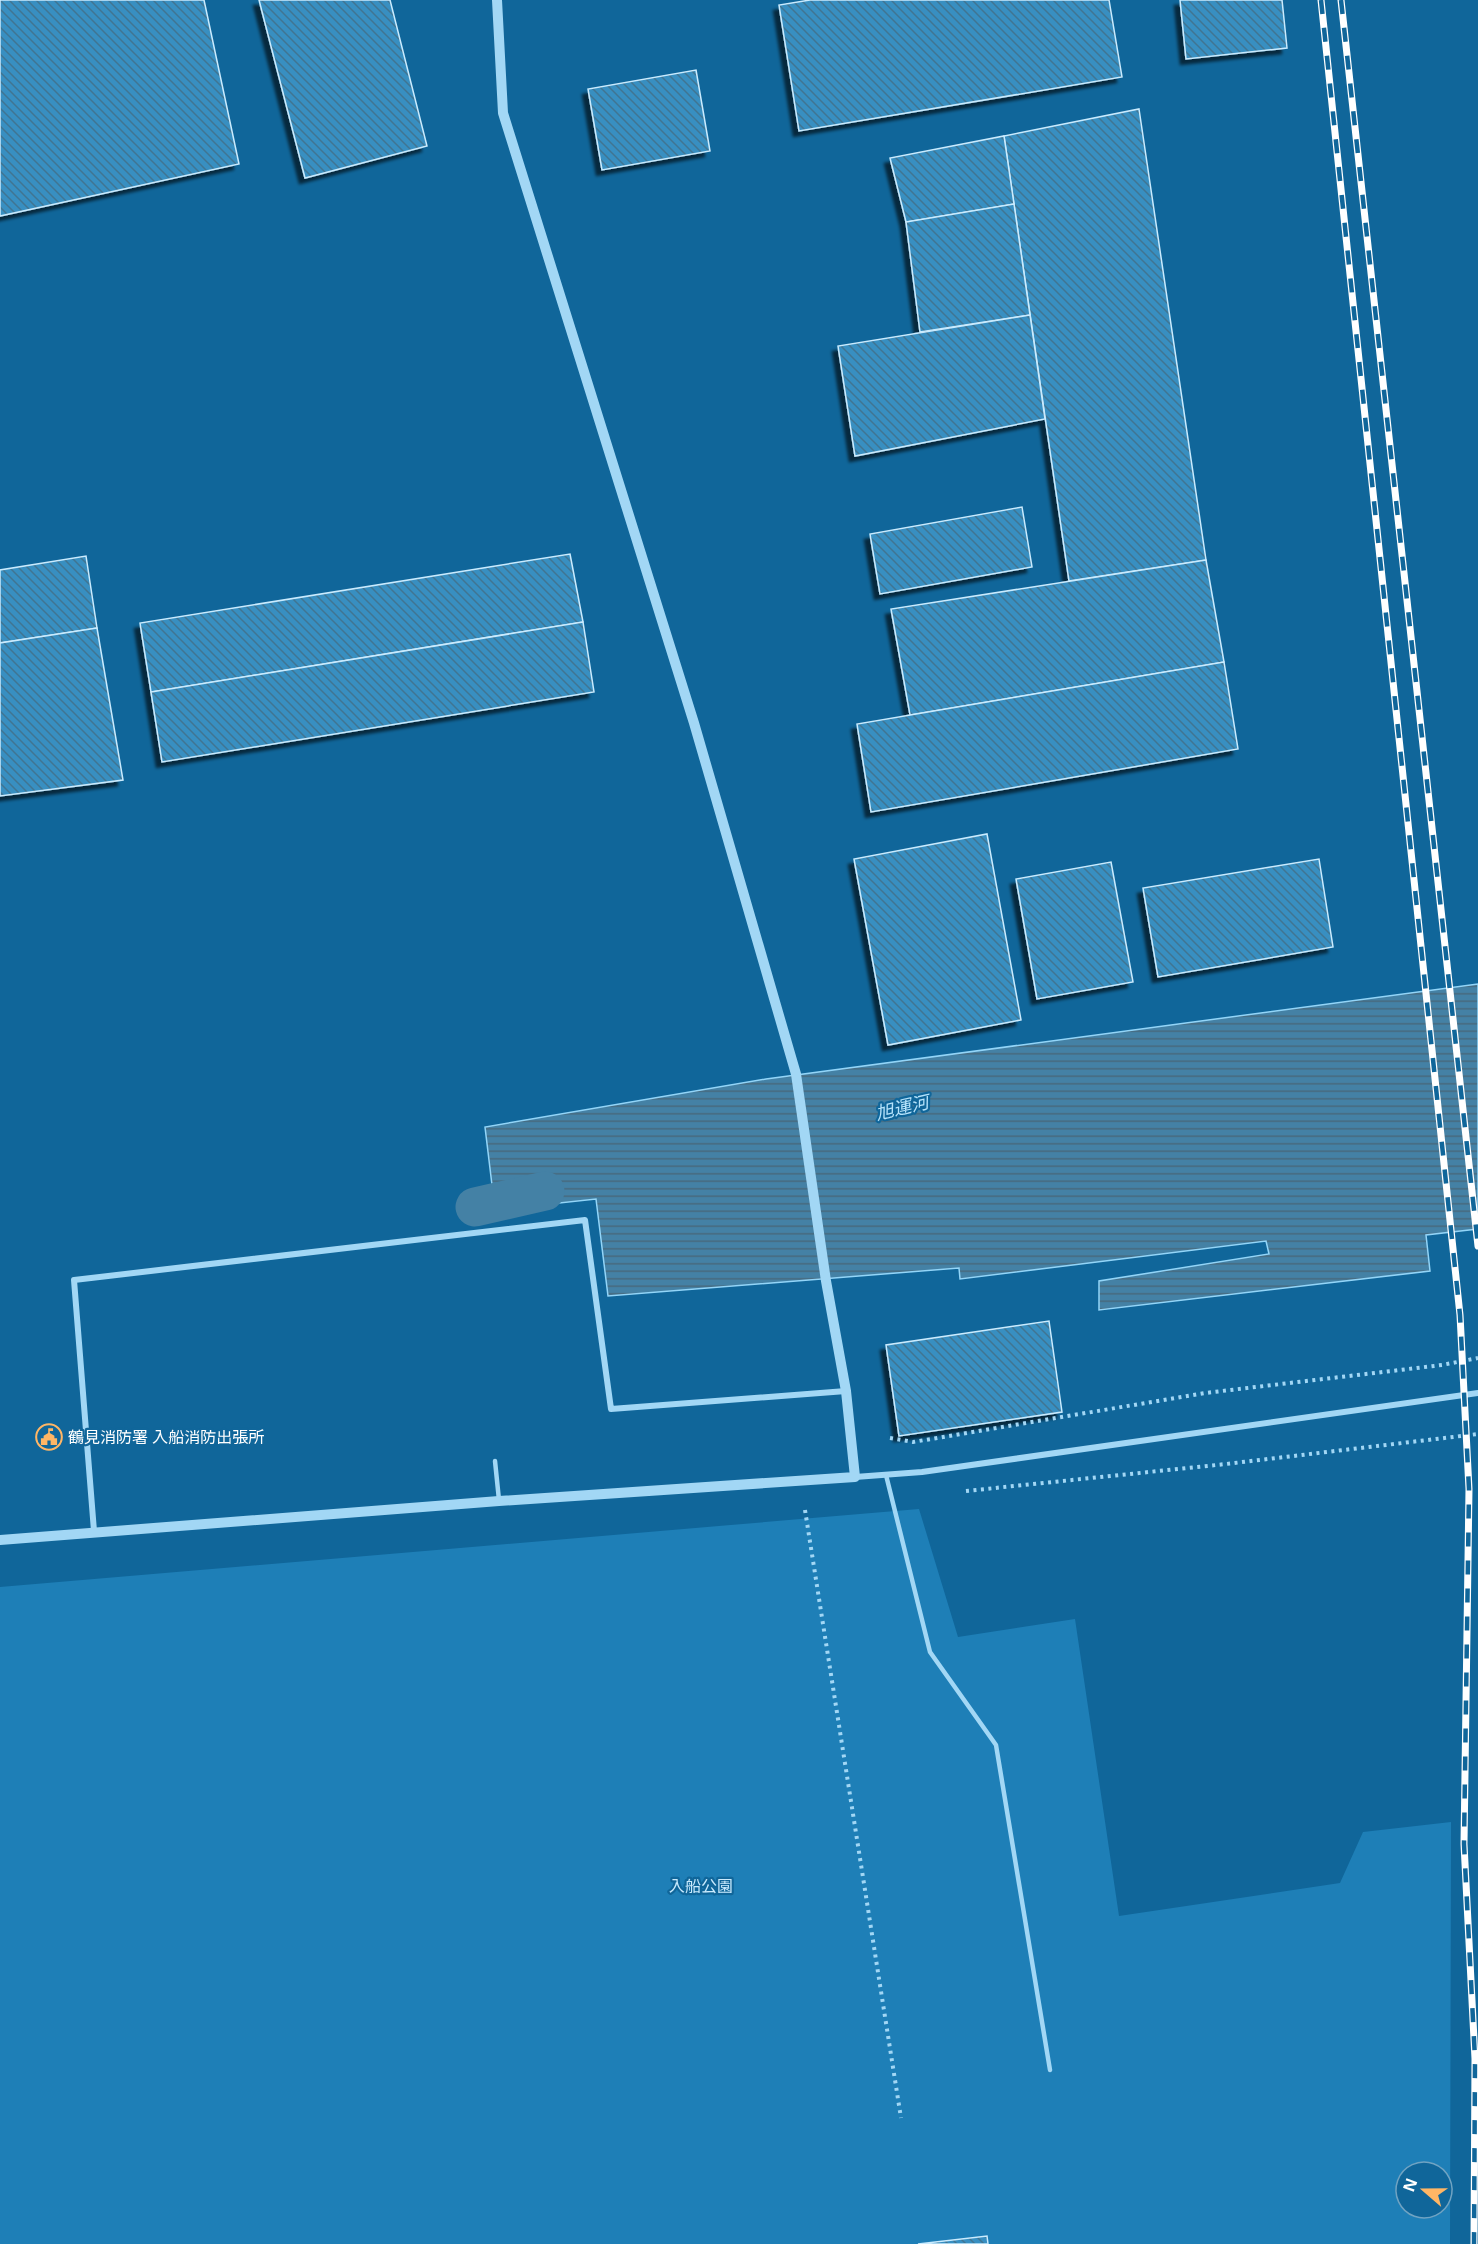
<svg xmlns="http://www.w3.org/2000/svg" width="1478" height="2244" font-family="'Noto Sans','Noto Sans JP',sans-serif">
  <defs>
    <pattern id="water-rules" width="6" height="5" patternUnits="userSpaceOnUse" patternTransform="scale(1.5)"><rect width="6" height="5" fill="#4481a5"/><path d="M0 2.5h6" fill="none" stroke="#48697d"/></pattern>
    <pattern id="building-back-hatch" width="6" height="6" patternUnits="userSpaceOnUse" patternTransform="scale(1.5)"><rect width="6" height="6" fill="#388fc1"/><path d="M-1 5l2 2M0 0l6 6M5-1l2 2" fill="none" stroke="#407492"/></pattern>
    <filter id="shadow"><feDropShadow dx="-5.5" dy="5.5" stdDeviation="1.5" flood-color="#0009"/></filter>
  </defs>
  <rect width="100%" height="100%" fill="#10669a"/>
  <path fill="#1e7fb7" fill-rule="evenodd" d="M919 1509 958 1637 1075 1619 1119 1916 1340 1883 1363 1832 1451 1822 1450 2244H0V1587ZM1406 2172H1442V2208H1406Z"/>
  <polygon fill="url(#water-rules)" stroke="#93d5f8" stroke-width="1.5" points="1478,984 1478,1229 1426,1235 1430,1271 1099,1310 1099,1281 1269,1254 1266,1241 960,1279 959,1268 608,1296 596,1199 495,1210 485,1127 766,1079"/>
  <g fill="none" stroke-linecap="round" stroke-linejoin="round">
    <polyline stroke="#4481a5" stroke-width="39" points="475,1207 545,1191"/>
  </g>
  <g fill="url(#building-back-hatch)" stroke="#caebfe" stroke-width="1.5" filter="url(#shadow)">
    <polygon points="0,0 204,0 239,164 0,216"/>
    <polygon points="259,0 390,0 427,146 305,178"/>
    <polygon points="810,0 1109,0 1122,77 799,131 779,5"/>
    <polygon points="1180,0 1282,0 1287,48 1186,59"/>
    <polygon points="696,70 710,151 602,170 588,89"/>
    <polygon points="1139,109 1206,560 1069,581 1004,136"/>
    <polygon points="1004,136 1014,204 906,222 890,158"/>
    <polygon points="1014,204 1030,315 920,332 906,222"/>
    <polygon points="1030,315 1045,419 855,456 838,346"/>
    <polygon points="1022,507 1032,567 880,594 870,534"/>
    <polygon points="570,554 583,622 151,692 140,623"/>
    <polygon points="86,556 97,628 0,643 0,570"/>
    <polygon points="1206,560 1224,662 910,715 891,609"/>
    <polygon points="583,622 594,692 162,762 151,692"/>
    <polygon points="97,628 123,780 0,796 0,643"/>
    <polygon points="1224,662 1238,749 871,812 857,724"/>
    <polygon points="987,834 1021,1020 888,1045 854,859"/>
    <polygon points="1319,859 1333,947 1158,977 1143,888"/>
    <polygon points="1111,862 1133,982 1037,999 1016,879"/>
    <polygon points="1049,1321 1062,1412 899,1436 886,1345"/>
    <polygon points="987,2236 988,2244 918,2244"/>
  </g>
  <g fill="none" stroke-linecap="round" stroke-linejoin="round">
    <g stroke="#a2d7f5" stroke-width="4" stroke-dasharray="3 4.5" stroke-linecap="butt">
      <polyline points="890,1438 913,1442 1205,1393 1442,1365 1478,1358"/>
      <polyline points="966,1491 1226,1464 1478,1434"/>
      <polyline points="805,1510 901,2118"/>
    </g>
    <g stroke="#a2d7f5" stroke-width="4.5">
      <polyline points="495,1461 499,1500"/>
      <polyline points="886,1475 930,1652 996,1745 1050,2070"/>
    </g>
    <g stroke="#a2d7f5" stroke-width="6">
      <polyline points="855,1477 922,1472 1478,1393"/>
      <polyline points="94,1531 74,1280 585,1220 611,1409 846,1391"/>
    </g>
    <polyline stroke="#a2d7f5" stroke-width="10" points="0,1540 499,1501 855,1477 846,1391 826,1281 796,1074 694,723 503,113 497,0"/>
    <g stroke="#fff" stroke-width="7">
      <g id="rail">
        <polyline points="1321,0 1460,1315 1469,1489 1464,1844 1475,2059 1474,2244"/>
        <polyline points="1341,0 1478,1246"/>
      </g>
    </g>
    <use href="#rail" stroke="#10669a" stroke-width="4.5" stroke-dasharray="14" stroke-linecap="butt"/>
  </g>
  <defs>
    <g id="civic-ring" transform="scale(1.35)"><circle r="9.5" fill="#10669a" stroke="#ffb665" stroke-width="1.5"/><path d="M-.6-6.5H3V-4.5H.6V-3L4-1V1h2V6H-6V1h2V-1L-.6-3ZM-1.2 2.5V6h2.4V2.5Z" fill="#ffb665"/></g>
  </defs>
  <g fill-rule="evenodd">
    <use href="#civic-ring" x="49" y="1437"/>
  </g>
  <g text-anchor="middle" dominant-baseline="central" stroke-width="4.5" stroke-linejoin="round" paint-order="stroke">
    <g font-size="16" fill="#fff" stroke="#10669a" text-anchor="start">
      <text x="68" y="1437">鶴見消防署 入船消防出張所</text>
    </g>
    <g font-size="16" fill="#caebfe" stroke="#10669a">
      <text x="701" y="1886">入船公園</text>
    </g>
    <g font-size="18" font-style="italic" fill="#b6e3fb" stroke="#10669a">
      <text transform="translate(902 1107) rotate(-13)">旭運河</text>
    </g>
  </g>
  <g transform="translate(1424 2190) rotate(290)"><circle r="28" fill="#10669a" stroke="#70a3c2" stroke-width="1.5"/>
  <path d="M0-4.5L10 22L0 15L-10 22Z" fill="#ffb665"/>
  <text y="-9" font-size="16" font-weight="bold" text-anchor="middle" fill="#ffffff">N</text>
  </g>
</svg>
